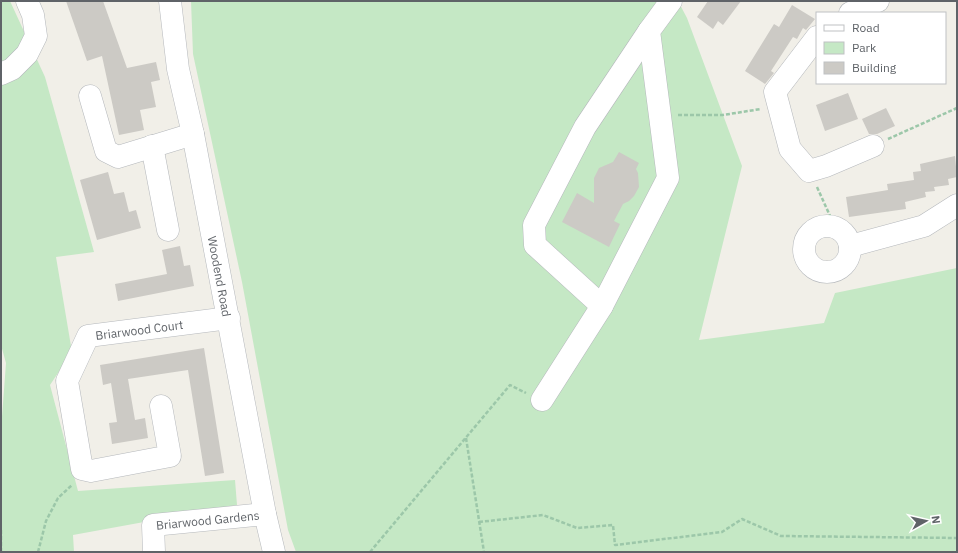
<svg xmlns="http://www.w3.org/2000/svg" width="958" height="553" font-family="'IBM Plex Sans',sans-serif">
  <rect width="100%" height="100%" fill="#f1efe8"/>
  <g fill="#c5e8c5">
    <polygon points="1,1 10,1 45,77 94,252 56,257 72,352 50,385 78,491 235,480 237,505 73,535 74,552 1,552 1,430 6,363 1,345"/>
    <polygon points="191,1 678,1 687,18 742,166 699,340 824,323 835,293 957,268 957,552 296,552 288,530 242,282 193,54"/>
  </g>
  <g fill="#cccac5">
    <polygon points="66,1 103,1 127,68 156,62 160,80 151,82 156,107 140,110 144,130 119,135 102,56 87,61"/>
    <polygon points="708,1 741,1 723,25 718,21 713,29 697,17"/>
    <polygon points="792,5 815,19 806,30 803,28 797,39 793,37 771,71 774,73 765,84 745,71 774,24 779,27"/>
    <polygon points="848,93 858,119 825,131 816,105"/>
    <polygon points="886,108 895,126 877,134 869,134 862,119"/>
    <polygon points="619,152 639,163 636,169 638,173 639,187 634,196 629,201 623,204 614,221 620,224 609,247 562,222 577,193 594,203 594,178 599,168 613,162"/>
    <polygon points="955,156 957,177 948,179 949,185 934,187 935,191 925,192 926,197 905,202 906,209 849,217 846,197 888,190 887,184 914,180 913,172 921,171 920,164"/>
    <polygon points="108,172 114,194 124,192 129,212 136,210 141,228 97,240 80,180"/>
    <polygon points="180,246 184,266 190,265 194,286 118,301 115,284 167,274 162,250"/>
    <polygon points="204,348 224,473 205,476 188,370 128,379 135,420 145,418 148,438 112,444 109,423 117,422 111,383 103,385 100,365"/>
  </g>
  <g fill="none" stroke-linecap="round" stroke-linejoin="round">
    <g stroke="#b5b8bc" stroke-width="23">
      <g id="minor">
        <path id="s1" d="M170 1 178 69 193 134 265 514 274 552"/>
        <polyline points="850,13 878,1"/>
        <polyline points="817,37 775,92 790,149 809,171 826,166 873,146"/>
        <polyline points="1,74 12,69 27,54 36,36 33,15 27,1"/>
        <polyline points="90,96 106,151 118,157 193,134"/>
        <polyline points="152,146 168,230"/>
        <circle cx="827" cy="249" r="23"/>
        <polyline points="850,246 924,226 957,205"/>
        <polyline points="602,306 535,245 534,225 585,127 649,31"/>
        <polyline points="542,400 602,306 668,178 649,31 671,1"/>
        <path id="s2" d="M161 406 170 456 91 471 82 469 67 381 88 336 229 318"/>
        <path id="s3" d="M154 552 153 525 265 514"/>
      </g>
    </g>
    <g stroke="#9cc7a9" stroke-width="2.5" stroke-dasharray="4 2" stroke-linecap="butt">
      <polyline points="678,115 723,115 761,109"/>
      <polyline points="888,139 957,108"/>
      <polyline points="817,187 835,227"/>
      <polyline points="466,438 484,552"/>
      <polyline points="479,522 543,515 577,528 613,525 615,545 722,532 742,519 781,536 957,538"/>
      <polyline points="1,530 1,552"/>
      <polyline points="38,552 46,521 58,498 72,485"/>
      <polyline points="370,552 510,385 526,393"/>
    </g>
    <use href="#minor" stroke="#fff" stroke-width="22"/>
  </g>
  <g text-anchor="middle" dominant-baseline="central" stroke-width="3" stroke-linejoin="round" paint-order="stroke">
    <g font-size="12" fill="#5f6368" stroke="#fff">
      <text stroke="none"><textPath href="#s1" startOffset="280">Woodend Road</textPath></text>
      <text stroke="none"><textPath href="#s2" startOffset="331">Briarwood Court</textPath></text>
      <text stroke="none"><textPath href="#s3" startOffset="82">Briarwood Gardens</textPath></text>
    </g>
  </g>
  <rect width="958" height="553" fill="none" stroke="#5f6368" stroke-width="4"/>
  <rect x="816" y="12" width="130" height="72" fill="#ffffff" stroke="#bfc1c3"/>
  <rect x="824" y="25" width="20" height="6" fill="#ffffff" stroke="#bfc1c3"/>
  <text x="852" y="32" font-size="12" fill="#5f6368">Road</text>
  <rect x="824" y="42" width="20" height="12" fill="#c5e8c5" stroke="#bfc1c3"/>
  <text x="852" y="52" font-size="12" fill="#5f6368">Park</text>
  <rect x="824" y="62" width="20" height="12" fill="#cccac5" stroke="#bfc1c3"/>
  <text x="852" y="72" font-size="12" fill="#5f6368">Building</text>
  <g transform="translate(926 521) rotate(82)" stroke="#ffffff" stroke-width="3" paint-order="stroke">
  <path d="M0-3L7 15L0 10L-7 15Z" fill="#5f6368"/>
  <text y="-6" font-size="11" font-weight="bold" text-anchor="middle" fill="#5f6368">N</text>
  </g>
</svg>
